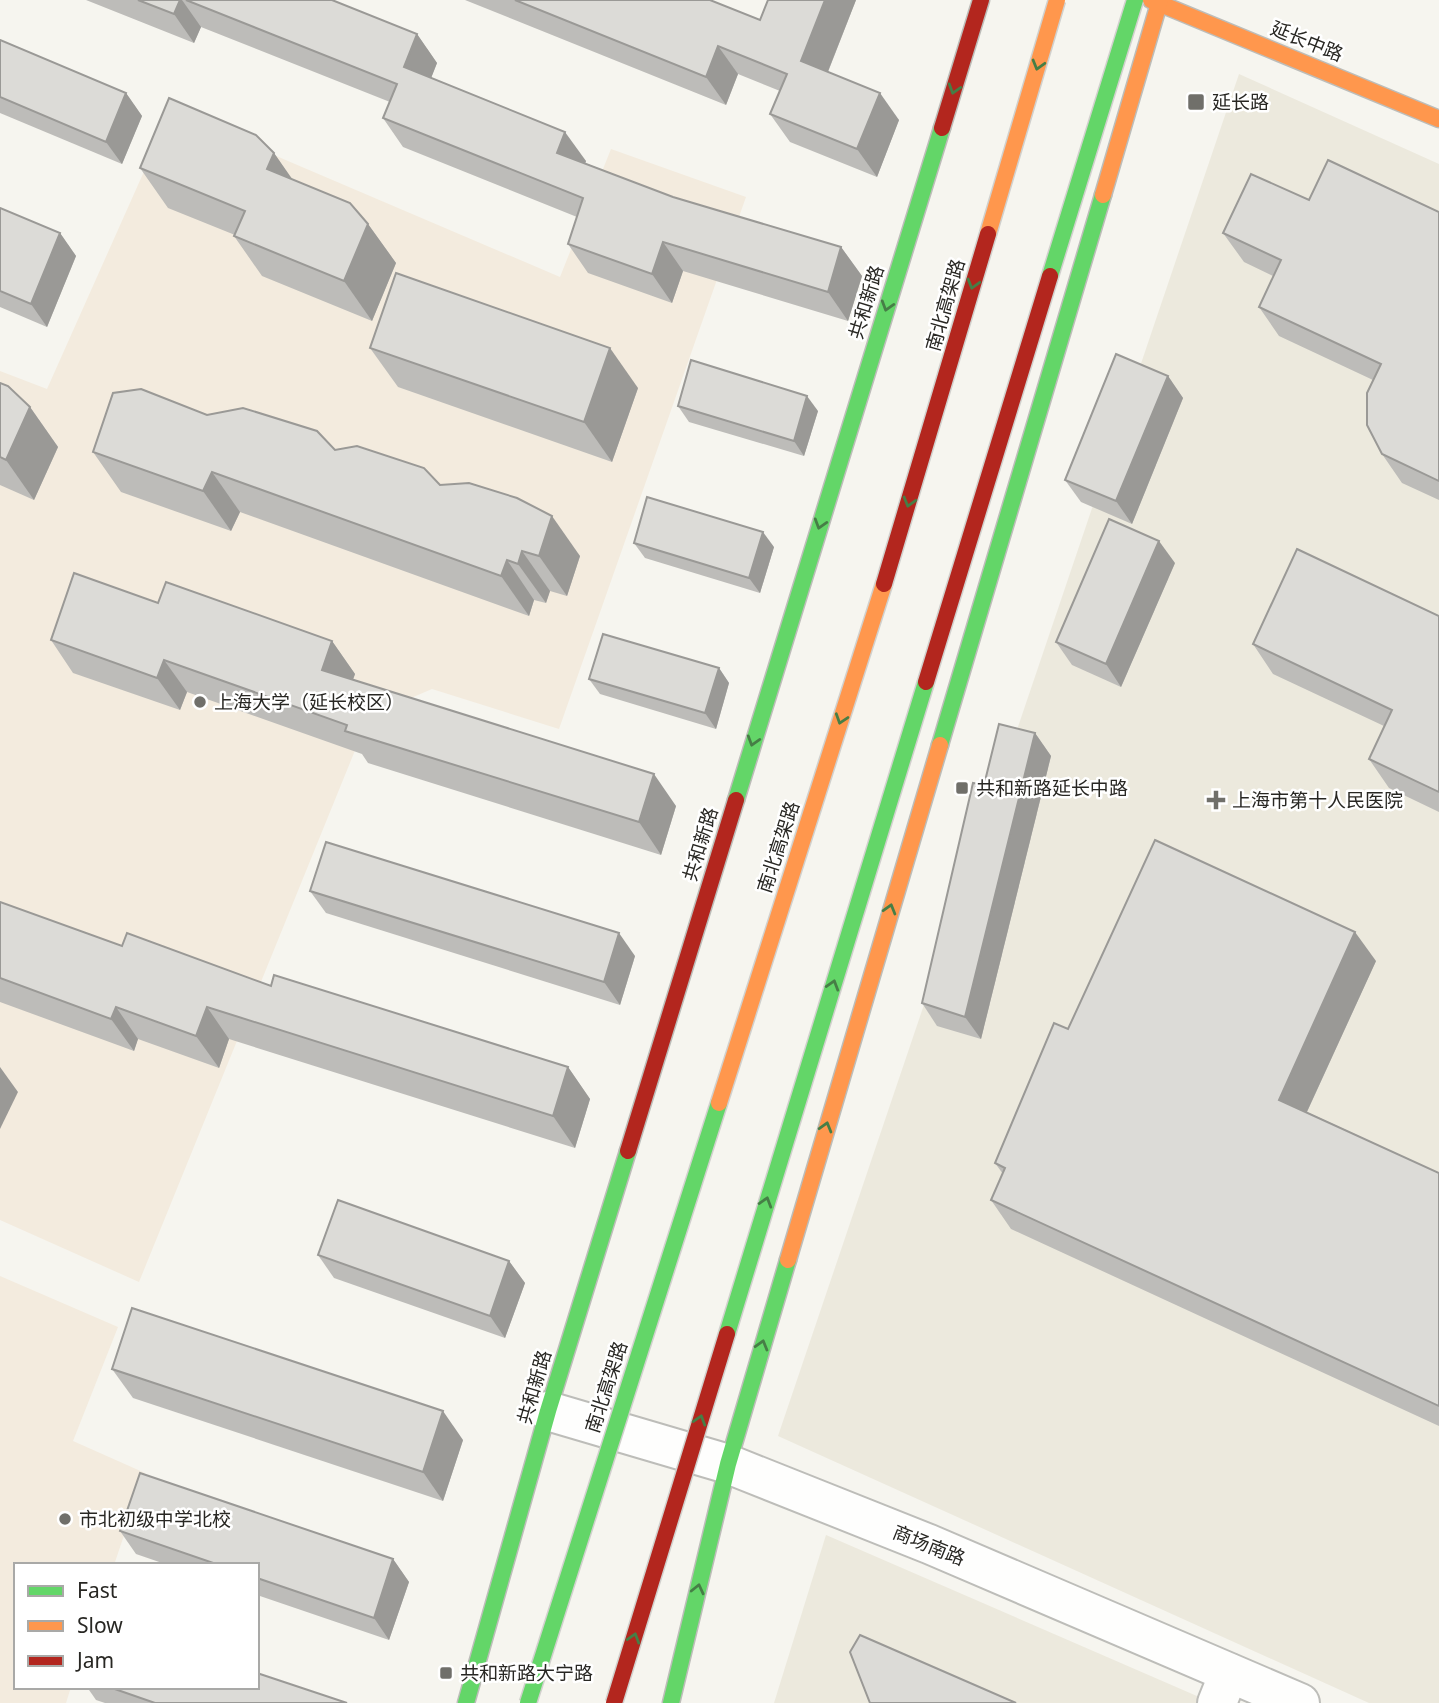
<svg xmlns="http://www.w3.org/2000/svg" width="1439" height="1703" font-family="'Noto Sans','Noto Sans SC',sans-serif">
  <rect width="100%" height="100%" fill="#f6f5ef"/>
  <g fill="#ece9dd">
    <polygon points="1239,74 1439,164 1439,1703 1369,1703 778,1436"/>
    <polygon points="826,1535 1213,1703 774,1703"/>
  </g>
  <g fill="#f3ebde">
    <polygon points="171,111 560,277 611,149 746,197 559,729 432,689 369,716 139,1282 0,1220 0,371 47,389"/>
    <polygon points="0,1276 118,1327 73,1441 145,1473 114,1565 16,1565 16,1687 71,1687 66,1703 0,1703"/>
  </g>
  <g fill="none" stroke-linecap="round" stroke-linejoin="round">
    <g stroke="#bdbdb9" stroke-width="42">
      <g id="street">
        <polyline points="548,1411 728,1464 929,1544 1300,1703"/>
        <polyline points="1217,1703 1229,1673"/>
      </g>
    </g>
    <g stroke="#bdbdb9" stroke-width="19">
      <g id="fast">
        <polyline points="940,745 1103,195"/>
        <polyline points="736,800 942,128"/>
        <polyline points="466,1703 548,1411 628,1151"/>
        <polyline points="671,1703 728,1464 788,1260"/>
      </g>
    </g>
    <g stroke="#bdbdb9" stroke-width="19">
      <g id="slow">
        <polyline points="1151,0 1439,119"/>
        <polyline points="1103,195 1160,0"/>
        <polyline points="788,1260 940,745"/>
      </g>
    </g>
    <g stroke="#bdbdb9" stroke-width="19">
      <g id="jam">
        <polyline points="942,128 981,0"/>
        <polyline points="628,1151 736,800"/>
      </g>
    </g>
    <use href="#street" stroke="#fefefd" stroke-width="38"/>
    <use href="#fast" stroke="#63d668" stroke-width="16"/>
    <use href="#slow" stroke="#ff974d" stroke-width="16"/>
    <use href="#jam" stroke="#b3261e" stroke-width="16"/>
    <g stroke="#d1d0cd" stroke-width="19" stroke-linecap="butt">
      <g id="fast-bridge">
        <polyline points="1050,276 1135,0"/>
        <polyline points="727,1334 926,682"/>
        <polyline points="528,1703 719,1103"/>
      </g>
    </g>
    <g stroke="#d1d0cd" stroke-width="19" stroke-linecap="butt">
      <g id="slow-bridge">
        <polyline points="988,234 1057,0"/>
        <polyline points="719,1103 884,584"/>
      </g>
    </g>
    <g stroke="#d1d0cd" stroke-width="19" stroke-linecap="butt">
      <g id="jam-bridge">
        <polyline points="884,584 988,234"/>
        <polyline points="926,682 1050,276"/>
        <polyline points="614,1703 727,1334"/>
      </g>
    </g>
    <use href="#fast-bridge" stroke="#63d668" stroke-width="16"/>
    <use href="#slow-bridge" stroke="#ff974d" stroke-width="16"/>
    <use href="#jam-bridge" stroke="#b3261e" stroke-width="16"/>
  </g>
  <g fill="#bdbcb9">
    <polygon points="86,0 332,0 417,34 437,63 431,78 586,161 585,163 673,197 841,247 862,276 848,321 683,271 672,303 588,273 568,244 577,217 403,147 383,118 390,102 201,27 194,43"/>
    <polygon points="465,0 710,0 760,20 856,0 828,72 899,120 877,177 790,142 770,114 780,91 738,74 726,105"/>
    <polygon points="0,40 126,93 142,116 122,164 0,113"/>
    <polygon points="274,153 292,180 368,224 396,263 372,321 262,276 234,236 235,235 168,208 140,168"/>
    <polygon points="1309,200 1439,212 1439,500 1402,483 1382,454 1373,380 1279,336 1259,307 1273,276 1244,262 1223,233"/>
    <polygon points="0,208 60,233 76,256 47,327 0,307"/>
    <polygon points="370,348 638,388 612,462 398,387"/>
    <polygon points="1168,376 1183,398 1132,524 1081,502 1065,480"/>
    <polygon points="0,383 30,407 58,447 34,500 0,485"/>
    <polygon points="678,406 818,411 804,456 689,422"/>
    <polygon points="207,415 335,450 440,485 580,556 567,596 550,591 546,603 534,600 529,616 240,512 231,531 121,492 93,452"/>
    <polygon points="634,543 774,547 760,593 645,558"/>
    <polygon points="1175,563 1121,687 1072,665 1056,642"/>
    <polygon points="158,603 332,641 355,674 353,679 676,806 661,855 368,763 362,754 187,692 180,710 73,673 51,640"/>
    <polygon points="1439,616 1439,812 1389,788 1369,759 1384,726 1273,674 1253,644"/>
    <polygon points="719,668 729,683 716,729 600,694 589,679"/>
    <polygon points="1035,733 1051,756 981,1039 937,1026 922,1003"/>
    <polygon points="310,891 635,956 620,1005 326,913"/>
    <polygon points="0,902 122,946 568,1067 590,1099 575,1148 229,1039 219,1068 138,1039 134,1051 0,1002"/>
    <polygon points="1376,961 1307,1112 1439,1173 1439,1426 1011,1229 991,1200 1003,1174 995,1163 1068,1029"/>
    <polygon points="318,1255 509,1261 525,1283 505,1338 334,1278"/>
    <polygon points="112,1369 463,1440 443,1501 133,1398"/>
    <polygon points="120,1531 393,1559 409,1582 389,1640 257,1595 257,1565 168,1565 136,1554"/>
    <polygon points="87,1687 257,1687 347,1703 105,1703 96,1700"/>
  </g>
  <g fill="#9a9996">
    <polygon points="180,0 182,0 201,27 194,43 174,14"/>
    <polygon points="825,0 856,0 821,89 801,61"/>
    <polygon points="417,34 437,63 424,96 404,67"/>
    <polygon points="718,46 738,74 726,105 706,77"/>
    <polygon points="126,93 142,116 122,164 106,142"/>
    <polygon points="880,93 899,120 877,177 857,149"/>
    <polygon points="565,132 586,161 578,182 557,153"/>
    <polygon points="274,153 302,193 267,169"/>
    <polygon points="368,224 396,263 372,321 344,281"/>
    <polygon points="60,233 76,256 47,327 31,304"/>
    <polygon points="663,242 683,271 672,303 652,274"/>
    <polygon points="841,247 862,276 848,321 828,292"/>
    <polygon points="610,348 638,388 612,462 584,422"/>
    <polygon points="1168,376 1183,398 1132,524 1116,501"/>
    <polygon points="807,396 818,411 804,456 794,441"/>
    <polygon points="30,407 58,447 34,500 6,460"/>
    <polygon points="212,472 240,512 231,531 203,491"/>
    <polygon points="552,516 580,556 567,596 539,556"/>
    <polygon points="763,532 774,547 760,593 749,578"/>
    <polygon points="1159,541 1175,563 1121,687 1106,664"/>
    <polygon points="522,551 550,591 546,603 518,564"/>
    <polygon points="507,560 534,600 529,616 501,576"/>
    <polygon points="332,641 355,674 345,702 322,670"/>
    <polygon points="164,660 187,692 180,710 157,678"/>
    <polygon points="719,668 729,683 716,729 705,713"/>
    <polygon points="1035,733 1051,756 981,1039 965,1017"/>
    <polygon points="654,774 676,806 661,855 639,822"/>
    <polygon points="1355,932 1376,961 1299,1129 1279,1100"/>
    <polygon points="619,933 635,956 620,1005 604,982"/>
    <polygon points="116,1007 138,1039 134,1051 111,1019"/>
    <polygon points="207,1007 229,1039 219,1068 196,1036"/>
    <polygon points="0,1067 18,1092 0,1129"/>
    <polygon points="568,1067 590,1099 575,1148 553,1116"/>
    <polygon points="509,1261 525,1283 505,1338 490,1316"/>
    <polygon points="443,1411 463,1440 443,1501 423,1472"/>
    <polygon points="393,1559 409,1582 389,1640 374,1618"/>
  </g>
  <g fill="#dcdbd7" stroke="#9a9996" stroke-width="2">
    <polygon points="138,0 180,0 174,14"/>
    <polygon points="186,0 332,0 417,34 404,67 565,132 557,153 673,197 841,247 828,292 663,242 652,274 568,244 583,198 383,118 397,84"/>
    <polygon points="515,0 710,0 760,20 768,0 825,0 801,61 880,93 857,149 770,114 787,74 718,46 706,77"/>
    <polygon points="0,40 126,93 106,142 0,97"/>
    <polygon points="169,98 256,135 274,153 267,169 350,203 368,224 344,281 234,236 245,211 140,168"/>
    <polygon points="1328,160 1439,212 1439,481 1382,454 1367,425 1367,393 1381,364 1259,307 1281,260 1223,233 1251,174 1309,200"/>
    <polygon points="0,208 60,233 31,304 0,291"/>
    <polygon points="396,273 610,348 584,422 370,348"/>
    <polygon points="1116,354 1168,376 1116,501 1065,480"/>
    <polygon points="691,360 807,396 794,441 678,406"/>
    <polygon points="0,383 8,386 30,407 6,460 0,457"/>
    <polygon points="141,389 207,415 243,408 317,431 335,450 357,446 424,468 440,485 469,483 517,498 552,516 539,556 522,551 518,564 507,560 501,576 212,472 203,491 93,452 113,393"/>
    <polygon points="647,497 763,532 749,578 634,543"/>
    <polygon points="1109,519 1159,541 1106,664 1056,642"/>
    <polygon points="1297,549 1439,616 1439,792 1369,759 1392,710 1253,644"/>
    <polygon points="74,573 158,603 166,582 332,641 322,670 654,774 639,822 345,731 347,725 164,660 157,678 51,640"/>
    <polygon points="603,634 719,668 705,713 589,679"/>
    <polygon points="999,724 1035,733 965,1017 922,1003 973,783 984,785"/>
    <polygon points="1155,840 1355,932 1279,1100 1439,1173 1439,1406 991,1200 1005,1168 995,1163 1054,1023 1068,1029"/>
    <polygon points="326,842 619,933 604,982 310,891"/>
    <polygon points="0,902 122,946 127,933 271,986 274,975 568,1067 553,1116 207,1007 196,1036 116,1007 111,1019 0,978"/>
    <polygon points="338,1200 509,1261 490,1316 318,1255"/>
    <polygon points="132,1308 443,1411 423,1472 112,1369"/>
    <polygon points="140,1473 393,1559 374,1618 257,1578 257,1565 219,1565 120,1531"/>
    <polygon points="860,1635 1016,1703 870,1703 850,1652"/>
    <polygon points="257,1673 347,1703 155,1703 109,1687 257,1687"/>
  </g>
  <defs><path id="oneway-chevron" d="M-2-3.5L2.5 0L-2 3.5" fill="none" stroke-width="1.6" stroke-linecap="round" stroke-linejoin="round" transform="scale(1.75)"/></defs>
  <g stroke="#467e46">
    <use href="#oneway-chevron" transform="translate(1038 65) rotate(106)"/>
    <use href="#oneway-chevron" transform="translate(954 89) rotate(107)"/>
    <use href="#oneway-chevron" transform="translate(973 284) rotate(106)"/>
    <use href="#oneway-chevron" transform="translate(887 306) rotate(107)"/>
    <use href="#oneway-chevron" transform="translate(909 502) rotate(106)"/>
    <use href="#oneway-chevron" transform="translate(820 524) rotate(107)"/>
    <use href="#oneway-chevron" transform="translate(841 719) rotate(108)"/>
    <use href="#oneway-chevron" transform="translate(753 741) rotate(107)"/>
    <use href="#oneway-chevron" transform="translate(890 909) rotate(-74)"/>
    <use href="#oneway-chevron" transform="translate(833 985) rotate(-73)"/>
    <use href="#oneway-chevron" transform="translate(826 1127) rotate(-74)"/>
    <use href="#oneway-chevron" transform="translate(766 1202) rotate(-73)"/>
    <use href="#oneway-chevron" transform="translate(762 1345) rotate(-74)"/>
    <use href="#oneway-chevron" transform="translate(700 1420) rotate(-73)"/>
    <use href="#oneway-chevron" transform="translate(698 1589) rotate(-77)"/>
    <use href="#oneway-chevron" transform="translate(634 1638) rotate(-73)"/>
  </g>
  <g fill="#706f6a" stroke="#fff" stroke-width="2.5">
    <rect x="1187" y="93" width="18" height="18" rx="3.5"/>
    <circle cx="200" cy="702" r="7"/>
    <rect x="955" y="781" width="14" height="14" rx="3.5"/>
    <path d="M1212.5 789.5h7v7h7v7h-7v7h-7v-7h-7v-7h7z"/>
    <circle cx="65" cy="1519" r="7"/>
    <rect x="439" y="1666" width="14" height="14" rx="3.5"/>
  </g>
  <g text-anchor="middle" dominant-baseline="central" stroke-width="5" stroke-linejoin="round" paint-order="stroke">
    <g font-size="19" fill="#282723" stroke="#fff">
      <text transform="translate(1307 41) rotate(22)">延长中路</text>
      <text transform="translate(866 302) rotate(-73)">共和新路</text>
      <text transform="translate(945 305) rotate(-74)">南北高架路</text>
      <text transform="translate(700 844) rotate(-73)">共和新路</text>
      <text transform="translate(778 847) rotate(-72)">南北高架路</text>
      <text transform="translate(534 1387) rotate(-74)">共和新路</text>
      <text transform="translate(606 1387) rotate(-72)">南北高架路</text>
      <text transform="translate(929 1545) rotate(22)">商场南路</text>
    </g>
    <g font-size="19" fill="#282723" stroke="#fff" text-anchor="start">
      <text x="1212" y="102">延长路</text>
      <text x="214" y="702">上海大学（延长校区）</text>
      <text x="976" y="788">共和新路延长中路</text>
      <text x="1232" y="800">上海市第十人民医院</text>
      <text x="79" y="1519">市北初级中学北校</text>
      <text x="460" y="1673">共和新路大宁路</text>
    </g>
  </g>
  <rect x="14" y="1563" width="245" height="126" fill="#ffffff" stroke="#a9a9a7" stroke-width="2"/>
  <rect x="28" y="1586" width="35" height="10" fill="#63d668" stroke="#a9a9a7" stroke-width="2"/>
  <text x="77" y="1598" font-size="21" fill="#282723">Fast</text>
  <rect x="28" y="1621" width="35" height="10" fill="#ff974d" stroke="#a9a9a7" stroke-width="2"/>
  <text x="77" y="1633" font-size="21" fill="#282723">Slow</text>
  <rect x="28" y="1656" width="35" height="10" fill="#b3261e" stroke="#a9a9a7" stroke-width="2"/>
  <text x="77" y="1668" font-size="21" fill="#282723">Jam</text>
</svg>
